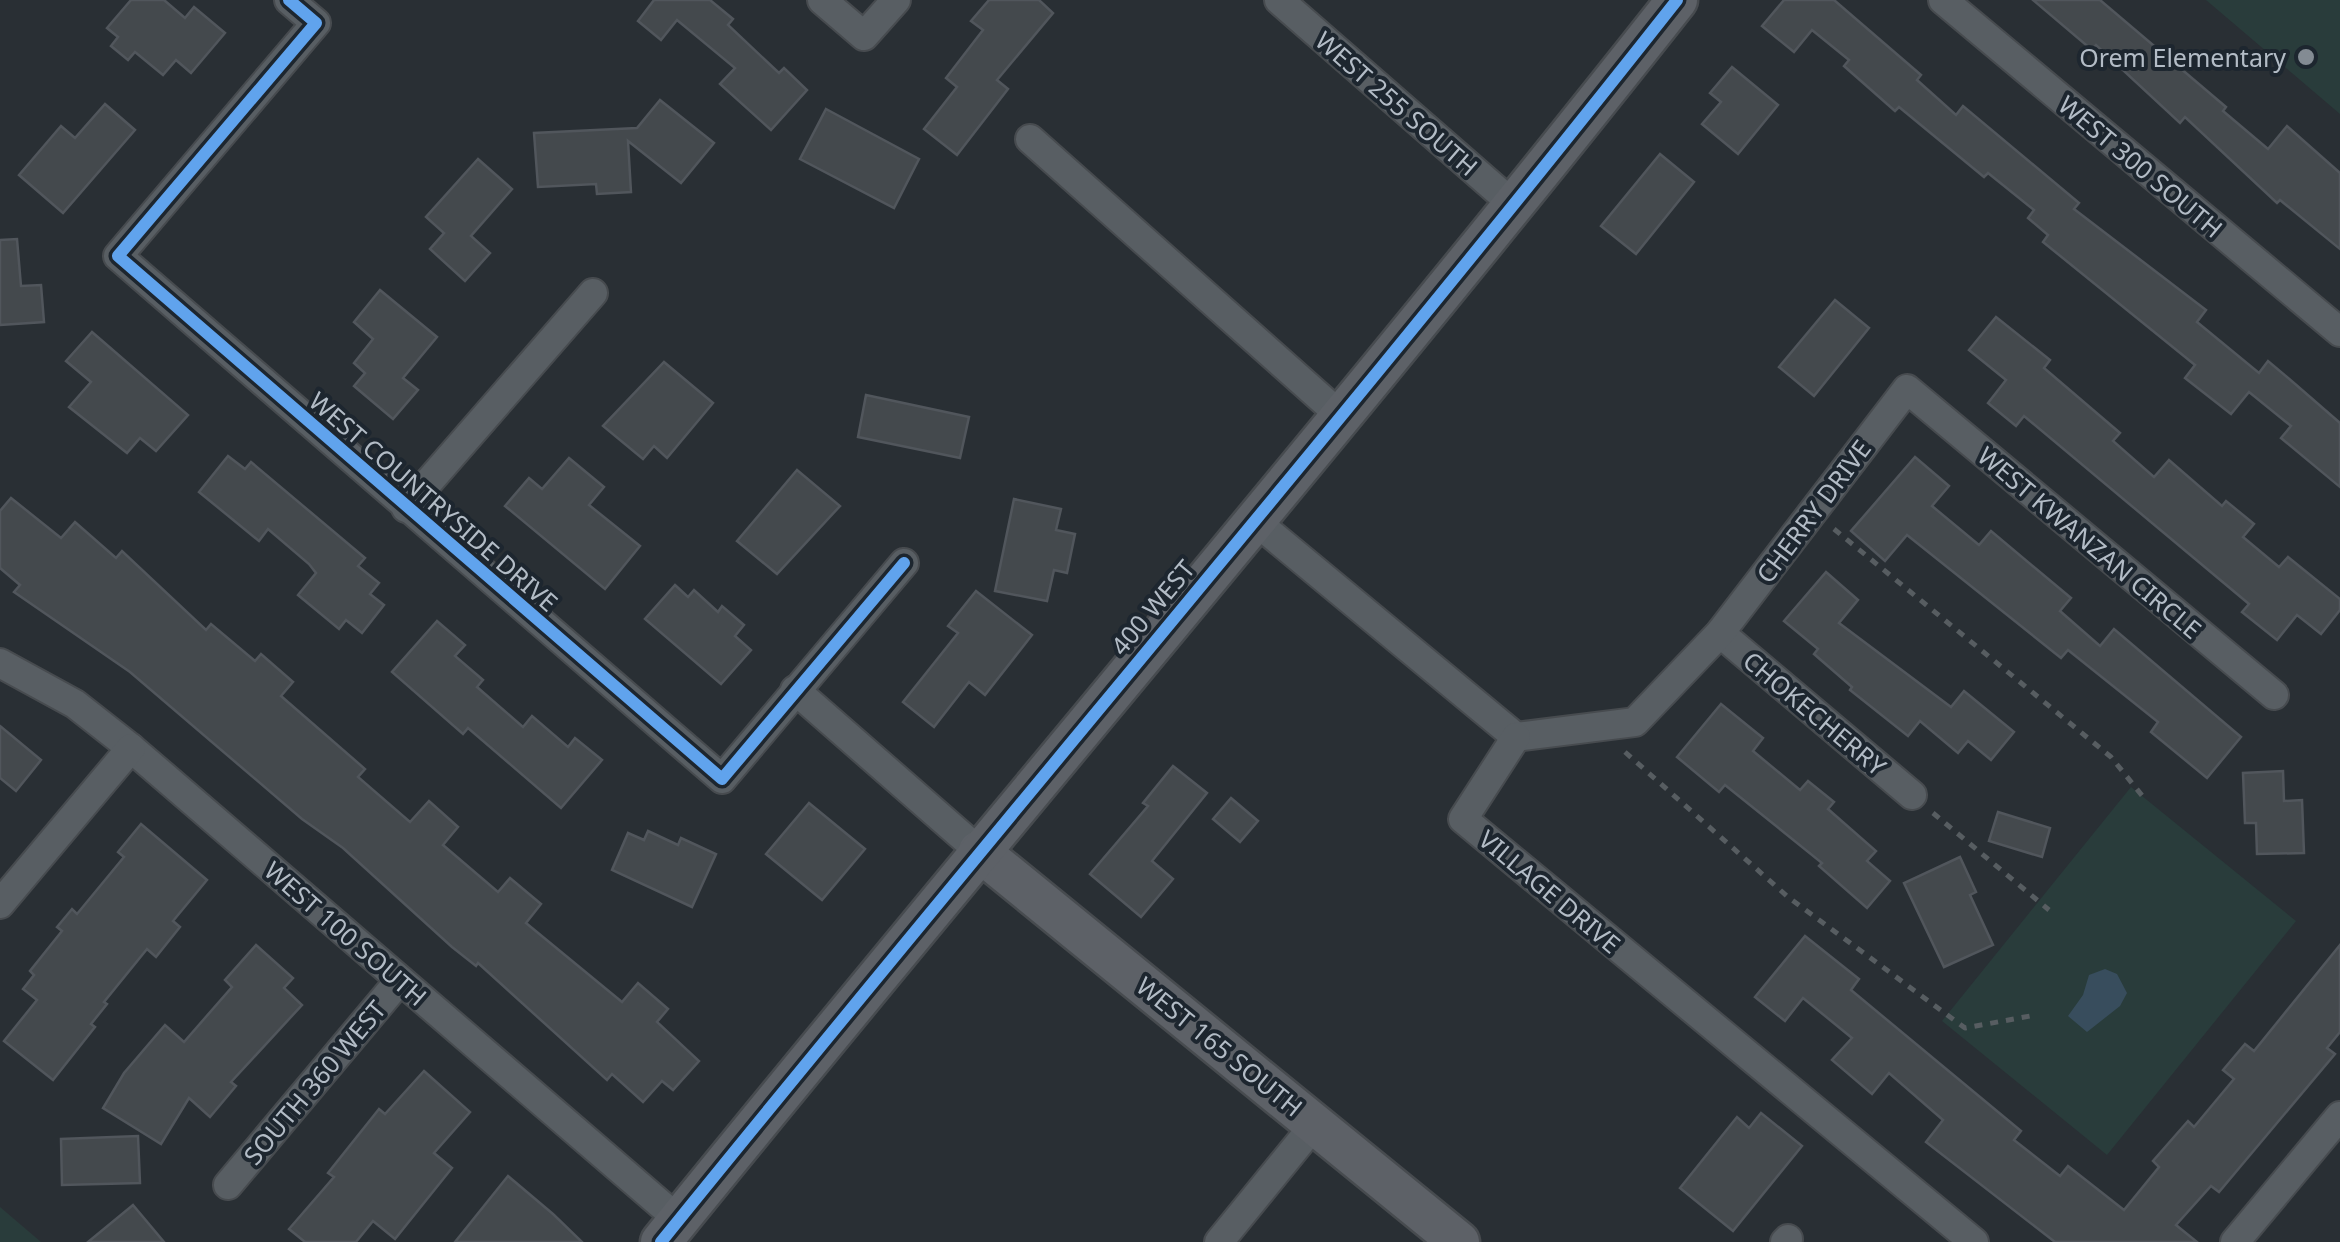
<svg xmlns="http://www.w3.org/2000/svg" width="2340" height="1242" font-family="'Noto Sans',sans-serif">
  <rect width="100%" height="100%" fill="#292f34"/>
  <g fill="#293c3b">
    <polygon points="2206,0 2340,0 2340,114"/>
    <polygon points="2131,787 2296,921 2107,1155 1942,1021"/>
    <polygon points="0,1207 41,1242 0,1242"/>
  </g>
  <polygon fill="#384d5d" points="2105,969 2117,974 2127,993 2120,1006 2087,1032 2068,1016 2083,995 2089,975"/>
  <g fill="#44494d" stroke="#51565c" stroke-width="2.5">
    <polygon points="131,0 164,0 185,18 194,7 225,33 191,73 176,60 163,75 135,52 128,60 111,46 118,37 107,28"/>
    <polygon points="654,0 710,0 733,19 728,25 779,73 784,68 807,90 771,130 720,84 735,68 677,20 661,40 638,21"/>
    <polygon points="989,0 1039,0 1053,13 997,80 1008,89 957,155 924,129 957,87 946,78 983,30 971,21"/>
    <polygon points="1784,0 1834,0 1921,75 1917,80 1956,115 1963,106 2079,203 2074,209 2206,310 2197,322 2259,373 2268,361 2294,383 2340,423 2340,487 2281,438 2291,426 2249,392 2231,414 2185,378 2195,365 2043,242 2048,235 2028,218 2034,210 1988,173 1984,177 1899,107 1895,111 1844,66 1849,60 1812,30 1794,52 1762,26"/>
    <polygon points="2033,0 2100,0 2226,107 2223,111 2268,149 2287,126 2340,173 2340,249 2280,200 2277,203 2185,117 2180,123 2096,45 2092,50"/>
    <polygon points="1732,67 1778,105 1738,154 1702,124 1721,102 1710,93"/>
    <polygon points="660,100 714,143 681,183 628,141 631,192 597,194 596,184 538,187 534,133 637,128"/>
    <polygon points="105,104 135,130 63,213 19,175 61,126 75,138"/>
    <polygon points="826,109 919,159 894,208 800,159"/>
    <polygon points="1660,154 1694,182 1636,254 1601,226"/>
    <polygon points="478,159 512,189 471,236 490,253 465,281 430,249 444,233 426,217"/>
    <polygon points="17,239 21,286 41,285 44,322 0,325 0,240"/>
    <polygon points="380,290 437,337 403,378 418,390 393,419 354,386 365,373 354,363 373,339 354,322"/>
    <polygon points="1835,300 1869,328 1814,396 1779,367"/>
    <polygon points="1996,317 2050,360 2044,368 2120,433 2113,441 2154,477 2169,460 2222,506 2226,501 2254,524 2243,537 2279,567 2288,557 2340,599 2340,610 2321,634 2297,615 2277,640 2242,612 2249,604 2024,416 2016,426 1988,403 2006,380 1969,350"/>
    <polygon points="92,332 188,415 156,451 140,438 127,453 69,407 91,382 66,361"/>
    <polygon points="664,362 713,403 667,458 654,446 643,459 603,426"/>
    <polygon points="866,395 969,417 960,458 858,437"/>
    <polygon points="228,456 245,469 251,462 365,558 358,566 379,583 370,594 384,605 362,633 346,620 339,629 298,595 316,573 309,564 268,529 259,541 199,492"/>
    <polygon points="1915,457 1949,486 1932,506 1979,545 1991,531 2071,598 2060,611 2100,646 2114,629 2241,737 2207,778 2151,732 2158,722 2068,650 2061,658 1907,535 1885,561 1851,531"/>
    <polygon points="569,458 604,487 589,505 640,546 605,589 505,506 529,478 542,489"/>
    <polygon points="797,470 840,506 777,574 737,541"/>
    <polygon points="11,498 61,538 75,522 116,558 122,551 206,630 211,624 255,661 261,654 293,682 281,696 365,769 358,777 410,822 429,801 458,827 443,845 498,892 510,878 541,904 526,923 622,1002 638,983 668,1009 657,1022 699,1061 673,1090 662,1081 643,1102 612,1074 607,1080 478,963 476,966 452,947 343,848 302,819 130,672 14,592 20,585 0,568 0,511"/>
    <polygon points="1014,499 1061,509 1056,530 1075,534 1067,573 1054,570 1047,601 995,591"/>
    <polygon points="1826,572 1858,600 1839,623 1951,707 1964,691 2014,732 1991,760 1968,741 1958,753 1920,721 1908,736 1850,690 1852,687 1814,654 1818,649 1784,621"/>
    <polygon points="675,585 688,597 694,590 718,612 722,606 744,625 735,636 751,650 721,684 645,619"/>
    <polygon points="976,591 1032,635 985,695 969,682 934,727 903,702 958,633 948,626"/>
    <polygon points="437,621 465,645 455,656 483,680 477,687 523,727 532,716 568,747 575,738 602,760 561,808 468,728 463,734 392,672"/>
    <polygon points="1721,704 1763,738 1753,751 1800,790 1808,781 1834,802 1828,809 1876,851 1867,861 1890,881 1867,908 1819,866 1822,863 1725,785 1719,792 1677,757"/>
    <polygon points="0,726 41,760 16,791 0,778"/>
    <polygon points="1173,766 1207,793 1152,861 1173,879 1141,917 1090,874 1148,806 1143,803"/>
    <polygon points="2283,771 2284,801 2302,800 2304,853 2257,854 2256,823 2245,823 2243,773"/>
    <polygon points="1231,798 1258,821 1240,842 1213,819"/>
    <polygon points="809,803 865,849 822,900 766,854"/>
    <polygon points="1998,812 2050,828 2042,857 1989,841"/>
    <polygon points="141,824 207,880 173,921 180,927 156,957 147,949 104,1002 107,1004 91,1024 95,1027 53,1080 4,1041 37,1000 23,989 34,975 30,971 62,931 57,927 72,909 77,914 124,857 118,852"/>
    <polygon points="648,831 678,845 681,838 716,854 692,907 612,870 628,833 644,840"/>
    <polygon points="1960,857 1976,892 1970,895 1993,945 1944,967 1904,883"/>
    <polygon points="1805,936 1859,979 1851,990 2021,1131 2014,1140 2060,1176 2068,1166 2124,1210 2159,1167 2153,1161 2188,1121 2194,1127 2234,1079 2223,1070 2245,1044 2254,1051 2340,945 2340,1032 2327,1048 2335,1054 2240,1167 2219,1192 2211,1186 2176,1225 2197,1242 2055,1242 1926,1142 1943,1120 1889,1073 1872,1094 1832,1060 1852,1038 1803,998 1785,1021 1755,997"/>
    <polygon points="256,945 293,978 284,988 302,1005 231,1082 236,1086 210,1117 189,1098 161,1144 103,1108 124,1073 165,1025 184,1042 232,987 225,980"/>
    <polygon points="424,1071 470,1112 434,1153 452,1168 395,1239 373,1221 356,1242 305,1242 289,1229 334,1177 328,1173 379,1109 385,1114"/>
    <polygon points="1761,1113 1802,1146 1733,1231 1680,1188 1737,1117 1749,1128"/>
    <polygon points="138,1136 140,1183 62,1185 61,1139"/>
    <polygon points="508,1176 553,1214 582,1242 455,1242"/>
    <polygon points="133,1205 164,1242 88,1242"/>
  </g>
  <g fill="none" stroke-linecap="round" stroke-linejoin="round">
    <g stroke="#474b4f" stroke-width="32">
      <g id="street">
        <polyline points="289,0 316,23 118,256 722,779 904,563"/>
        <polyline points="822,0 864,36 896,0"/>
        <polyline points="1279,0 1515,206"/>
        <polyline points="1943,0 2340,332"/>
        <polyline points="1030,139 1341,416"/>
        <polyline points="406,508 593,293"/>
        <polyline points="1254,520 1516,737"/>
        <polyline points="1720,633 1912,795"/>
        <polyline points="0,663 75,704 131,748 679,1220"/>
        <polyline points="795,690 979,851"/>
        <polyline points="1516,737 1635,722 1720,633 1907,389 2274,695"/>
        <polyline points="1516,737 1463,819 1974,1242"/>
        <polyline points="0,904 131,748"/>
        <polyline points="228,1185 400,980"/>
        <polyline points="1219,1242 1315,1124"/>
        <polyline points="1785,1242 1788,1239"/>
        <polyline points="2235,1242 2340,1116"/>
      </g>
    </g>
    <g stroke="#474b4f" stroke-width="45">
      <g id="secondary">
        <polyline points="979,851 1459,1242"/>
        <path d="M661 1242C997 826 1346 420 1677 0"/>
      </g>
    </g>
    <g stroke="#575d61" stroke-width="5" stroke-dasharray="8 8" stroke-linecap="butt">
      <polyline points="1834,529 2111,757 2144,798"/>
      <polyline points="1625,752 1788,897 1965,1028 2030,1016"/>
      <polyline points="1933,813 2049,910"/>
    </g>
    <use href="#street" stroke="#585e63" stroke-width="28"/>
    <use href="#secondary" stroke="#5d6167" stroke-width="40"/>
    <g stroke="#1d262f" stroke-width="19">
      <g id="cycleway">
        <polyline points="289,0 316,23 118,256 722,779 904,563"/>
        <path d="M661 1242C997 826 1346 420 1677 0"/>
      </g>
    </g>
    <use href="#cycleway" stroke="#60a3ed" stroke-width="12"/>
  </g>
  <circle fill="#838b93" stroke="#1d262f" stroke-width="4" cx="2306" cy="57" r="10"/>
  <g text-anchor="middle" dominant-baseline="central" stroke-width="8" stroke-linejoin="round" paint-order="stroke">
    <g font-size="25" fill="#b3bcc6" stroke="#1d262f" text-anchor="end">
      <text x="2286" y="57">Orem Elementary</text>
    </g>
    <g font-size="25" fill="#b3bcc6" stroke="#1d262f">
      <text transform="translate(1397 103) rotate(41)">WEST 255 SOUTH</text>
      <text transform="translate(2141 166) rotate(40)">WEST 300 SOUTH</text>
      <text transform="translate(434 501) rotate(41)">WEST COUNTRYSIDE DRIVE</text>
      <text transform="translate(1813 511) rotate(-53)">CHERRY DRIVE</text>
      <text transform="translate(2090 542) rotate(40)">WEST KWANZAN CIRCLE</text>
      <text transform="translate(1152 607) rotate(-50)">400 WEST</text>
      <text transform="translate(1815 713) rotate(40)">CHOKECHERRY</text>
      <text transform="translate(1550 891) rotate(40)">VILLAGE DRIVE</text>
      <text transform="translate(346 933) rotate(41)">WEST 100 SOUTH</text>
      <text transform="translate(1220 1046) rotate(39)">WEST 165 SOUTH</text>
      <text transform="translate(314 1082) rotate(-50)">SOUTH 360 WEST</text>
    </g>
  </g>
</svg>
